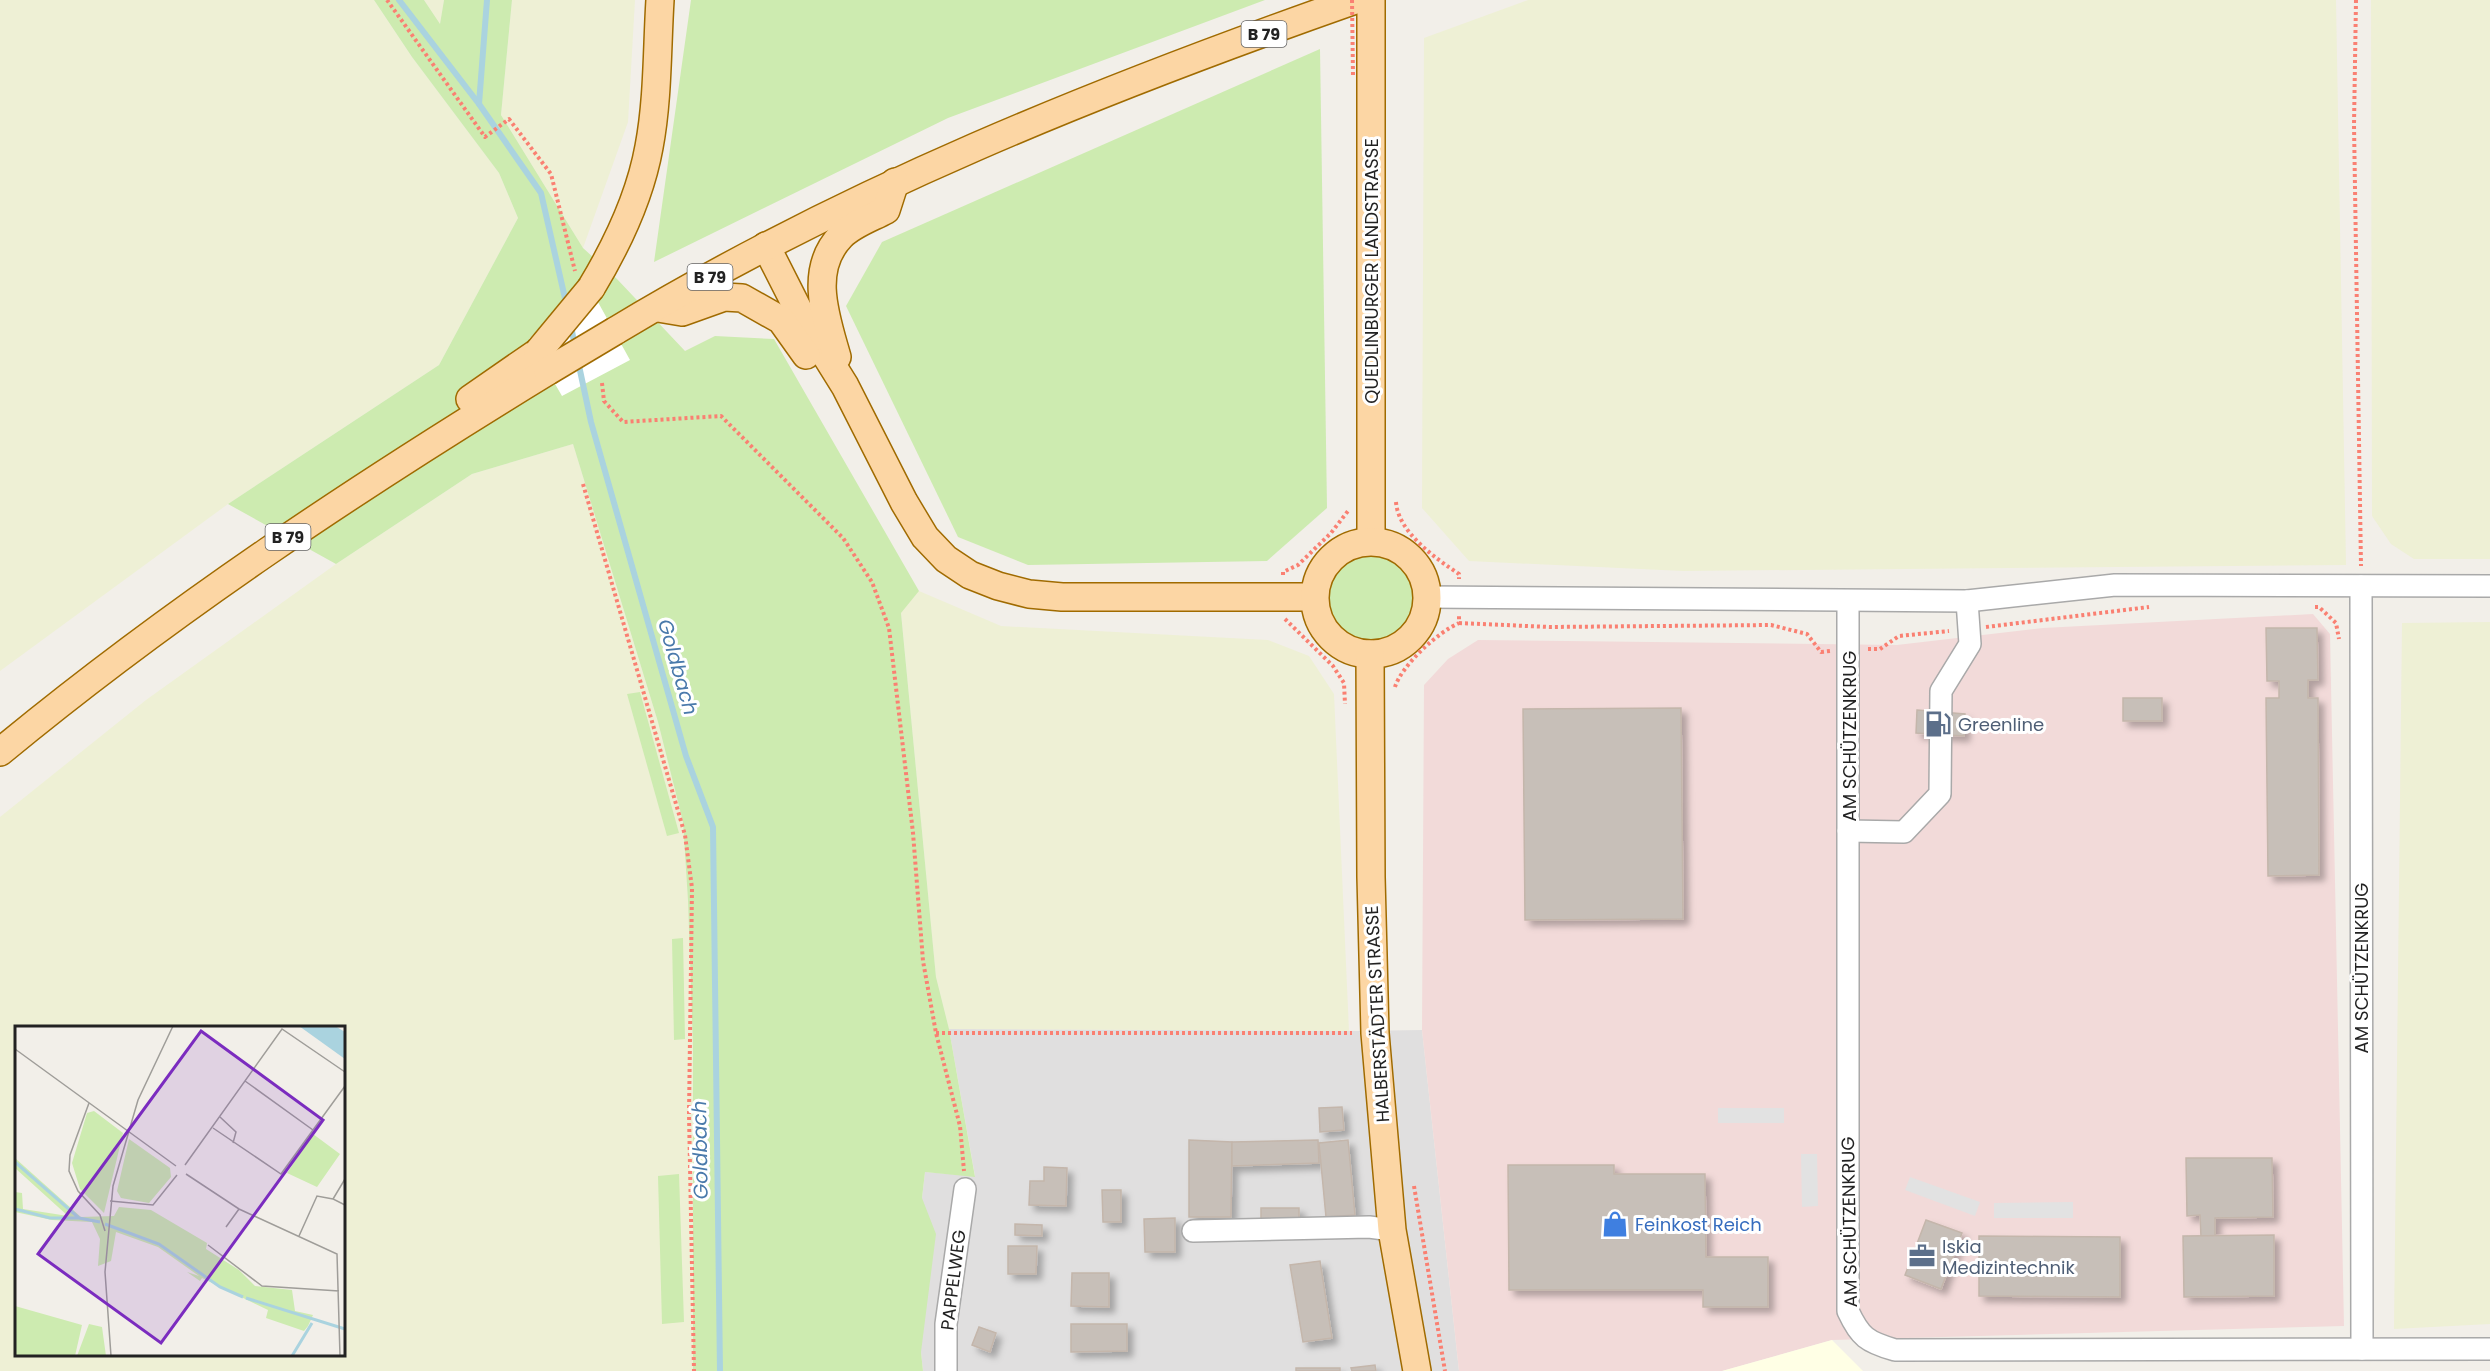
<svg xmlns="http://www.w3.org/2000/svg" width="2490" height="1371" font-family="Poppins,sans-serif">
  <defs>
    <filter id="shadow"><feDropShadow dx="5.5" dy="5.5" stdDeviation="3" flood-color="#0004"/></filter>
  </defs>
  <rect width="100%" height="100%" fill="#f2efe9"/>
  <polygon fill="#e0dfdf" points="949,1029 1358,1031 1422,1030 1459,1371 923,1371 921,1352 922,1198 925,1172 975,1176"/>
  <polygon fill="#f2dad9" points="2313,614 2330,634 2344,1326 1832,1340 1722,1371 1459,1371 1422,1030 1424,685 1448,659 1478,640 1897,645 2043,628"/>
  <polygon fill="#ffffe5" points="1832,1340 1863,1371 1722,1371"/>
  <g fill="#eef0d5" fill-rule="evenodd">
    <polygon points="0,0 374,0 412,57 499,173 518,218 439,365 228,504 0,671"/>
    <polygon points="424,0 444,0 440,25"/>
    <polygon points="512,0 635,0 628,122 583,248 501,115"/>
    <polygon points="1528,0 2336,0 2346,565 1683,571 1469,561 1422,508 1424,38"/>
    <polygon points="2371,0 2490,0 2490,559 2414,559 2391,544 2372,516"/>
    <path d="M573 444 658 722 683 822 688 901 693 1047V1371H0V817L146 700 336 564 472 474ZM16 1028H344V1354H16Z"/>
    <polygon points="919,591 1001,626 1268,640 1309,656 1334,694 1349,1031 949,1029 936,977 901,612"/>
    <polygon points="2490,622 2490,1324 2394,1329 2402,623"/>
  </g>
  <g fill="#cdebb0">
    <polygon points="374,0 424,0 440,24 444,0 512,0 501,115 583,248 617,279 685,351 715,336 774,339 919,591 901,613 936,977 949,1029 975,1177 925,1172 922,1198 936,1234 921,1352 923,1371 693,1371 693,1047 688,901 683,822 658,722 573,444 472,474 336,564 228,504 439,365 518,218 499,173 412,57"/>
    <polygon points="691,0 1265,0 948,118 654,262"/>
    <polygon points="1320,49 1327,508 1267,561 1028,565 958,537 846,306 882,242"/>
    <circle cx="1371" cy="597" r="43"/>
    <polygon points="640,692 679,833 667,836 627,694"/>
    <polygon points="683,938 685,1039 674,1040 672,939"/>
    <polygon points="679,1174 684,1322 662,1324 658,1176"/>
  </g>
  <g fill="#e2e2e2">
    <rect x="1718" y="1108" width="66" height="15"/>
    <polygon points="1801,1154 1817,1154 1818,1206 1802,1207"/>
    <polygon points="1910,1177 1980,1202 1975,1216 1905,1190"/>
    <polygon points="2073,1202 2073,1218 1994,1218 1994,1203"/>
  </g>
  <polygon fill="#fff" points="583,275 630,360 562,396 529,339 557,309"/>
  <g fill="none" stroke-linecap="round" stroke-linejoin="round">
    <g stroke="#aad3df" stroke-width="6">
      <polyline points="399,0 479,104"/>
      <polyline points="487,0 479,104 541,193 567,307"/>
      <polyline points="571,325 575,348"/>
      <polyline points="578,361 591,422 686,756 713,827 720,1371"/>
    </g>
  </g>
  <g fill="#c7bfb8" stroke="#c4b6ab" stroke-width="1.5" filter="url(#shadow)">
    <polygon points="2266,628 2317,628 2318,680 2308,680 2308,698 2318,698 2319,875 2268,876 2266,698 2279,698 2279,681 2267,681"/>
    <rect x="2123" y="698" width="39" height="23"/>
    <polygon points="1681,708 1683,919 1525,920 1523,709"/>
    <polygon points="1917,710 1965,714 1964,736 1916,733"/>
    <polygon points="1342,1107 1344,1130 1320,1132 1319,1108"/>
    <polygon points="1189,1140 1232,1142 1231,1217 1189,1217"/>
    <polygon points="1318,1140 1319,1163 1232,1166 1232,1142"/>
    <polygon points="1348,1140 1355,1215 1326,1217 1319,1143"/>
    <polygon points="2186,1158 2272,1158 2273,1217 2215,1218 2215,1237 2201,1237 2200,1215 2187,1216"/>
    <polygon points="1508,1165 1614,1165 1614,1174 1705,1174 1706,1257 1768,1257 1768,1307 1703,1307 1703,1290 1509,1290"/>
    <polygon points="1044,1167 1067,1168 1066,1206 1029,1205 1030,1181 1044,1181"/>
    <polygon points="1102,1190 1121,1190 1121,1222 1103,1222"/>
    <polygon points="1261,1208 1299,1208 1299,1218 1261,1219"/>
    <polygon points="1175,1218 1175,1252 1145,1252 1144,1219"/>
    <polygon points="1926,1220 1962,1233 1941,1289 1905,1275"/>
    <polygon points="1015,1224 1042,1225 1042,1236 1015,1235"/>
    <polygon points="2274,1235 2274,1296 2184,1297 2183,1236"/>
    <polygon points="1979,1236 2120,1237 2120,1297 1979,1296"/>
    <polygon points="1008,1246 1037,1246 1036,1274 1008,1274"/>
    <polygon points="1320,1261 1332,1338 1303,1342 1290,1265"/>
    <polygon points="1072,1273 1109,1273 1109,1307 1071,1306"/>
    <polygon points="1071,1324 1127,1324 1127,1351 1071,1352"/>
    <polygon points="979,1327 996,1333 990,1352 972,1345"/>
    <polygon points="1375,1365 1376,1371 1352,1371 1351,1368"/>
    <rect x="1296" y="1368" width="44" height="3"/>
  </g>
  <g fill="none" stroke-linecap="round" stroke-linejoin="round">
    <g stroke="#a9a9a9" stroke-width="24">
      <g id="minor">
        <polyline points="2361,586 2362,1349"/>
        <polyline points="1427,597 1967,601 2115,585 2490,586"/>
        <path d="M1848 601V1311C1860 1337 1867 1342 1895 1350L2490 1349"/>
        <polyline points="1848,831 1904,832 1940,794 1941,691 1970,644 1967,601"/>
        <polyline points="1193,1231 1369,1227 1392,1230"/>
        <polyline points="946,1371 946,1324 965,1189"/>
      </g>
    </g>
    <g stroke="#a06b00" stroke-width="30">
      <g id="major">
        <polyline points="766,246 802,317 845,386 904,502 925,537 946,559 970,575 998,586 1029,594 1062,597 1314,597"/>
        <path d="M591 288C617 245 640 197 649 147 658 100 657 48 660 0"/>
        <polyline points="658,308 682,312 724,297 742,298 781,320 806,355"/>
        <path d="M615 331C847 191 1099 90 1355 0"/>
        <path d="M837 357C826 318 808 270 841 236 853 224 871 218 886 210L895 182"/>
        <polyline points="470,399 538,352"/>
        <polyline points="1371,541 1371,0"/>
        <circle cx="1371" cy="598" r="56"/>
        <polyline points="1370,654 1371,877 1375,1033 1392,1230 1417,1371"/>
        <path d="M0 752C172 610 358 487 548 371"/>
      </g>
    </g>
    <g stroke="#fa8072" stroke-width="4" stroke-dasharray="3 3" stroke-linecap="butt">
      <polyline points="387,0 485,137 509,119 551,174 575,271"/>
      <polyline points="2356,0 2354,125 2361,566"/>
      <polyline points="602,383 604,401 623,422 721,416 843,538 872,582 889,628 913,833 923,961 936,1033 960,1126 964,1171"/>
      <polyline points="583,484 685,835 692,888 689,1114 694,1371"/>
      <path d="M1396 502C1398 532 1435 558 1459 574V579"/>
      <polyline points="1283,575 1283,572 1298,565 1331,533 1348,511"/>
      <polyline points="2315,607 2319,607 2336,623 2339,639"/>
      <polyline points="1285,619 1333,666 1344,683 1345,704"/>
      <polyline points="1459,623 1550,627 1771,625 1807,634 1821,652 1830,651"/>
      <polyline points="1986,627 2149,607"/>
      <polyline points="1868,649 1880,649 1899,636 1949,631"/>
      <path d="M1395 687C1402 665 1438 632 1459 623V616"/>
      <polyline points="936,1033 1352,1033"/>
      <polyline points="1414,1186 1445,1371"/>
    </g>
    <use href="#minor" stroke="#fff" stroke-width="21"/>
    <use href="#major" stroke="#fcd6a4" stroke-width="27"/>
    <g stroke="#a06b00" stroke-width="30" stroke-linecap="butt">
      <g id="major-bridge">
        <polyline points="538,352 591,288"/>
        <polyline points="548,371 615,331"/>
      </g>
    </g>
    <polyline stroke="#fa8072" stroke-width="4" stroke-dasharray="3 3" stroke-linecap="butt" points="1352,0 1353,75"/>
    <use href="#major-bridge" stroke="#fcd6a4" stroke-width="27"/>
  </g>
  <defs>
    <g id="fuel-bare" transform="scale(2.07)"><path d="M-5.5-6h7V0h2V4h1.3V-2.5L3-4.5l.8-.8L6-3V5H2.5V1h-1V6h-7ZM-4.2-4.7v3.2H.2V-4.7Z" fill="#5c6f8a" stroke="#fff" stroke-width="2.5" paint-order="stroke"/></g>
    <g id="shop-bare" transform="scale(2.07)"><path d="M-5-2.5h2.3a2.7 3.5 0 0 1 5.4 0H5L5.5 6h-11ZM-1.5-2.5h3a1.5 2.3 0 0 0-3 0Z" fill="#3f7fe0" stroke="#fff" stroke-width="2.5" paint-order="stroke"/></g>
    <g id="office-bare" transform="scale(2.07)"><path d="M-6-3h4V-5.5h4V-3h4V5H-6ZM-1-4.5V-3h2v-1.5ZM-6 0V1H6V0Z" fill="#5c6f8a" stroke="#fff" stroke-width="2.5" paint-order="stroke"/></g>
  </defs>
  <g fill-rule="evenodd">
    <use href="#fuel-bare" x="1938" y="724"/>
    <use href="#shop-bare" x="1615" y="1224"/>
    <use href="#office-bare" x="1922" y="1256"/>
  </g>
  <g text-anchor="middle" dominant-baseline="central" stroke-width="6" stroke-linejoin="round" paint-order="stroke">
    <g fill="#fff" stroke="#646464" stroke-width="1.5">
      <rect x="1241.5" y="21" width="45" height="26" rx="4.5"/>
      <rect x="687.5" y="264" width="45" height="26" rx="4.5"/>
      <rect x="265.5" y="524" width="45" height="26" rx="4.5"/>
    </g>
    <g font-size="16" font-weight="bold" fill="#222">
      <text x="1264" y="34">B 79</text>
      <text x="710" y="277">B 79</text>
      <text x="288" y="537">B 79</text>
    </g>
    <g font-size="18" fill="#222" stroke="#fff">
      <text transform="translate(1371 271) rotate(-90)">QUEDLINBURGER LANDSTRASSE</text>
      <text transform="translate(1849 736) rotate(-90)">AM SCHÜTZENKRUG</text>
      <text transform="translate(2361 968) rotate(-90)">AM SCHÜTZENKRUG</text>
      <text transform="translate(1377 1014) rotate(-93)">HALBERSTÄDTER STRASSE</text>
      <text transform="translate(1849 1222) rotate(-91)">AM SCHÜTZENKRUG</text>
      <text transform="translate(953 1280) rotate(-83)">PAPPELWEG</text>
    </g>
    <g font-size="18" fill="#4e5e75" stroke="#fff" text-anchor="start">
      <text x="1958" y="724">Greenline</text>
      <text x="1942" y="1246">Iskia<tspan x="1942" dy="21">Medizintechnik</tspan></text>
    </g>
    <g font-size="18" fill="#366cbe" stroke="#fff" text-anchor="start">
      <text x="1635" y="1224">Feinkost Reich</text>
    </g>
    <g font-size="20" font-style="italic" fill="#4a7aab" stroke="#fff">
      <text transform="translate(678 667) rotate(74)">Goldbach</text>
      <text transform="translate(700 1150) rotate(-91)">Goldbach</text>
    </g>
  </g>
  <g transform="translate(15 1026)">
    <rect width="330" height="330" fill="#f2efe9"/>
    <path d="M79 85 108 107 89 187 65 163 57 137 72 87ZM298 108 325 128 302 161 272 147ZM114 113 155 142 156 151 134 177 106 172 102 165ZM0 132 66 191 99 190 104 181 136 184 192 217 191 223 224 244 240 260 277 264 280 285 298 289 293 300 289 305 251 292 253 284 187 252 185 255 172 246 184 250 143 221 101 206 96 235 83 240 85 213 77 196 37 194 0 186V166L7 167 8 183 53 190 0 142ZM0 280 67 299 60 330H0ZM74 298 87 301 91 330H62Z" fill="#cdebb0"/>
    <path d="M284 0H320L330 6V33Z" fill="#aad3df"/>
    <path fill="none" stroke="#aad3df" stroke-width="3" d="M0 136 64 192 85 196M0 183 35 192H64M90 198 144 218 205 261 228 271M231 272 330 303M277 330 297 297"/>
    <path fill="none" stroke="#9f9d99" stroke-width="1.5" d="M0 23 161 140M230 55 298 104M74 77 55 129 54 145 63 165 85 189 90 205M205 91 221 106 218 117M198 102 266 148 330 60M170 139 267 3 330 46M171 148 224 183 322 228 325 330M330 153 318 173 330 179M95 175 138 179 162 149M211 201 224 183M284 210 302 170 318 173M193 219 247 260 324 265M96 330 90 246 98 160 123 74 158 0"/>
    <path fill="#7b2cbf" fill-opacity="0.15" stroke="#7b2cbf" stroke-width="3" d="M186 5 308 94 146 317 23 228Z"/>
    <rect width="330" height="330" fill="none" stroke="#222" stroke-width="3"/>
  </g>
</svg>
